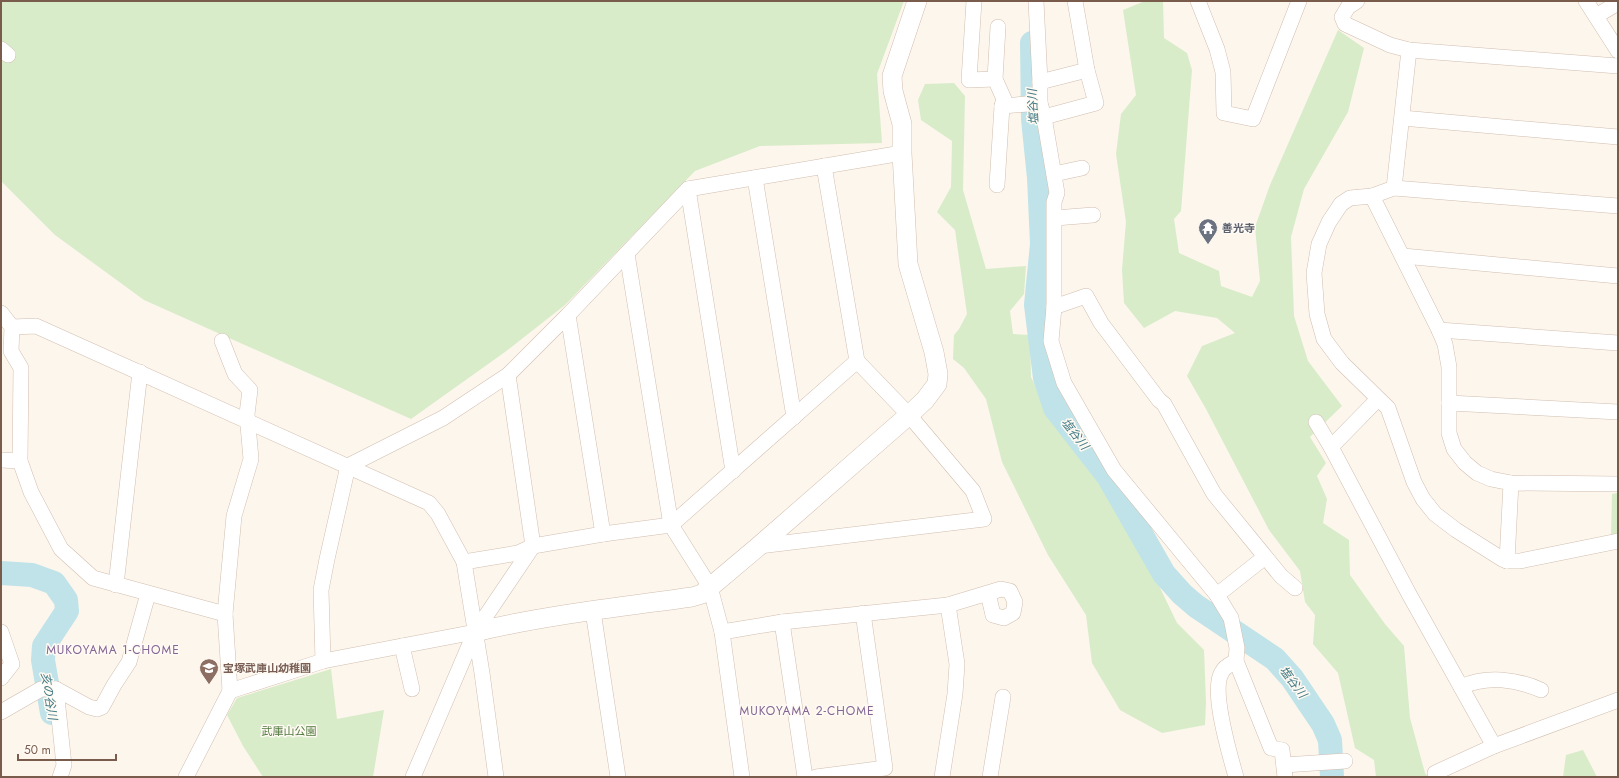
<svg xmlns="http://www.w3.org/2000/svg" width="1619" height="778" font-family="Jost,'Noto Sans JP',sans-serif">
  <rect width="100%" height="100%" fill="#fdf6ec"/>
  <g fill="#d8ecc9">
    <polygon points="1,1 904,1 877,74 882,143 760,146 695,171 565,305 505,352 411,419 144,300 55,235 1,181"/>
    <polygon points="1145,1 1163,1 1164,38 1187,53 1192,70 1181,211 1174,219 1179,253 1219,271 1221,286 1252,297 1260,281 1255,227 1270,185 1338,30 1364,48 1348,112 1304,189 1291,237 1294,316 1308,361 1342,406 1310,437 1326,463 1317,476 1327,499 1323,523 1349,540 1350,575 1385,624 1404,646 1410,718 1425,773 1428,777 1376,777 1374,760 1355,748 1338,673 1313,644 1315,615 1305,602 1300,571 1269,530 1206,409 1187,376 1202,346 1235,333 1217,318 1175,311 1144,328 1124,303 1122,270 1126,222 1116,154 1121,114 1136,95 1123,10"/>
    <polygon points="954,83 965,96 963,190 986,269 1026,266 1024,294 1010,311 1013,334 1030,335 1031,377 1049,415 1074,442 1112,497 1150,567 1177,623 1204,650 1206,702 1205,725 1162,733 1120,710 1092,663 1086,615 1048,555 1002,462 986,399 964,368 953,359 954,335 959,329 967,314 955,230 937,212 951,187 952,141 921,120 918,100 925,84"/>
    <polygon points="1618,493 1618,533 1611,535 1612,494"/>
    <polygon points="331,669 337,719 384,710 373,777 263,777 243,746 227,715 237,698"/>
    <polygon points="1583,750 1597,777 1563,777 1566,755"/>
  </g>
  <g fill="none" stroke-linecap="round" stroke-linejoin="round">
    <g stroke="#bfe3e8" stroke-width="24">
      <polyline points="1032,43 1033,119 1039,178 1042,244 1036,305 1045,378 1055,408 1108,476 1164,574 1182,594 1196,606 1275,659 1292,678 1323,724 1330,740 1332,777"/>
      <polyline points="1,573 32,575 54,583 66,600 67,611 44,646 43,660 52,713"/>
    </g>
    <g stroke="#d1beb0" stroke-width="16">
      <g id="minor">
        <polyline points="974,1 969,80 995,79"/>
        <polyline points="1036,1 1040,82 1040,103 1044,117 1057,193 1054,202 1054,307 1051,341 1064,383 1114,470 1217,595 1231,618 1237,648 1236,661 1271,748 1282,750 1285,777"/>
        <polyline points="1198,1 1217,49 1223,72 1224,113 1253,119 1299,1"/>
        <polyline points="1357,1 1348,7 1342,17 1345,24 1390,45 1409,50 1618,66"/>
        <polyline points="1586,1 1618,51"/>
        <polyline points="1596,16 1618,3"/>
        <polyline points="998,27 995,79 1004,99 1002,106"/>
        <polyline points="1,49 8,55"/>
        <polyline points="1040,82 1087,70"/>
        <polyline points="1044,117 1096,103 1087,70 1075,1"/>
        <polyline points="1402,118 1618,137"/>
        <polyline points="1054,174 1082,168"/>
        <polyline points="755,178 794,417"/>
        <polyline points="997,185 1002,106 1040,103"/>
        <polyline points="1394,188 1409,50"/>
        <polyline points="688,189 733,471"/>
        <polyline points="1372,196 1439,330 1445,344 1449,367 1449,433 1454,449 1465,463 1477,473 1491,479 1511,483 1618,484"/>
        <polyline points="1618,206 1394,188 1372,196 1350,198 1341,204 1329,222 1319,244 1314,273 1317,314 1324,339 1342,363 1388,408 1414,482 1423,499 1435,514 1456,530 1502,559 1507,561 1520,561 1618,541"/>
        <polyline points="1055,218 1093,215"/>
        <polyline points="627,254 671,525 710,587 722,632 742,777"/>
        <polyline points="1403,256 1618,276"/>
        <polyline points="1054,307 1086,296 1101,323 1159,400 1164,404 1214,494 1281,576 1295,588"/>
        <polyline points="1,313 12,327 11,351 21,368 20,461 31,492 61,549 93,578 225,614"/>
        <polyline points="568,315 603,534"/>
        <polyline points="12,327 36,326 429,503 438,514 464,562 482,673 496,777"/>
        <polyline points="1439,330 1618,343"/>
        <polyline points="222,341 235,374 250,390 247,414 251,459 234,516 225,614 230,691"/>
        <polyline points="1449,403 1618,412"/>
        <polyline points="1316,422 1331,447 1409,594 1494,746"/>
        <polyline points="1331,447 1378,399"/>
        <polyline points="1,460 20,461"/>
        <polyline points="759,546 984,519 973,491 909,415 857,361 824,166"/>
        <polyline points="1507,561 1511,483"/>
        <polyline points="464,562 518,553 533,546 603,534 671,525 857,361"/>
        <polyline points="116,585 140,372"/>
        <polyline points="1217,595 1265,557"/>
        <polyline points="593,611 618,777"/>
        <polyline points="782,622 805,777"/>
        <polyline points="1,632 12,664 1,678"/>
        <polyline points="722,632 782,622 948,605 1001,589 1010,591 1015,602 1013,613 1004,618 993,615 988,593"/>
        <polyline points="402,646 412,689"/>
        <polyline points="323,661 321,590 327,559 348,466 443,418 508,375 568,315 688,189 902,153"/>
        <path d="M1461 687C1486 675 1516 679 1541 690"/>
        <polyline points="56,689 64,765 60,777"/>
        <polyline points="1,712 41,689 56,689 89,707 97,709 102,707 114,685 129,662 148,594"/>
        <polyline points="1284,765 1345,761"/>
        <polyline points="1435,773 1494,746 1618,700"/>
        <polyline points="186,777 230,691 323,661 475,632"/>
        <polyline points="413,777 475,632 533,546 508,375"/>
        <polyline points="816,777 885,768 863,613"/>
        <polyline points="942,777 955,694 957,664 948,605"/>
        <polyline points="990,777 1003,697"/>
        <path d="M1236 777C1230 755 1210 690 1222 672 1225 666 1231 664 1236 661"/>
      </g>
    </g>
    <g stroke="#d1beb0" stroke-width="20">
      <path id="tertiary" d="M475 632C546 615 620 607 692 597L702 594 759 546 909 415 925 400 937 384 938 374 934 352 908 264 902 153V124L893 91 892 76 917 1"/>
    </g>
    <use href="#minor" stroke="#fff" stroke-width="15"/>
    <use href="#tertiary" stroke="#fff" stroke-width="19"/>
  </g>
  <defs>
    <g id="temple-pin" transform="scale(1)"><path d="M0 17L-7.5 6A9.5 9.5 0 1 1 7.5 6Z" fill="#6b7280" stroke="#fffaf3"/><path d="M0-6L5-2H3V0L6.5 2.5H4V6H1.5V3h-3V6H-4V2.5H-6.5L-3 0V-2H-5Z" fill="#fff"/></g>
    <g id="school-pin" transform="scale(1)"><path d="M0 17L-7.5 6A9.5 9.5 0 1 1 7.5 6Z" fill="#8d6e63" stroke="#fffaf3"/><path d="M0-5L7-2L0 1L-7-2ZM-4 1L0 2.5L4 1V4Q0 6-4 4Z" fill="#fff"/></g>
  </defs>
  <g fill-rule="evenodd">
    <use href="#temple-pin" x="1208" y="228"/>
    <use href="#school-pin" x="209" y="668"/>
  </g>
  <g text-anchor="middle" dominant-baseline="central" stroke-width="3" stroke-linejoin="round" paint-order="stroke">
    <g font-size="11" font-weight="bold" fill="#5b616d" stroke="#fffaf3" text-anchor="start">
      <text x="1222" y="228">善光寺</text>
    </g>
    <g font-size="11" font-weight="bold" fill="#785e54" stroke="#fffaf3" text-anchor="start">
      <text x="223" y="668">宝塚武庫山幼稚園</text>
    </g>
    <g font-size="11" fill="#537a41" stroke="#fffaf3">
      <text x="289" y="731">武庫山公園</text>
    </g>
    <g font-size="12" font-style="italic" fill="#437c86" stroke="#fffaf3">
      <text transform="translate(1033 107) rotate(-93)">塩谷川</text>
      <text transform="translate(1075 434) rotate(52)">塩谷川</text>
      <text transform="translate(1293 682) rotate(53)">塩谷川</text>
      <text transform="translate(49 696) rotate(81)">亥の谷川</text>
    </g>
    <g font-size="12" letter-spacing="1" fill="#846695" stroke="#fffaf3">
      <text x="113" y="650">MUKOYAMA 1-CHOME</text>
      <text x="807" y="711">MUKOYAMA 2-CHOME</text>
    </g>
  </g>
  <rect width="1619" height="778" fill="none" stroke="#7a5c4d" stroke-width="4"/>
  <path d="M18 754v6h98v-6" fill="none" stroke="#7a5c4d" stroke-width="2"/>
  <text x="24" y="754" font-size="12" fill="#7a5c4d" stroke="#fffaf3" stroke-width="3" paint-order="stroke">50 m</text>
</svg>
